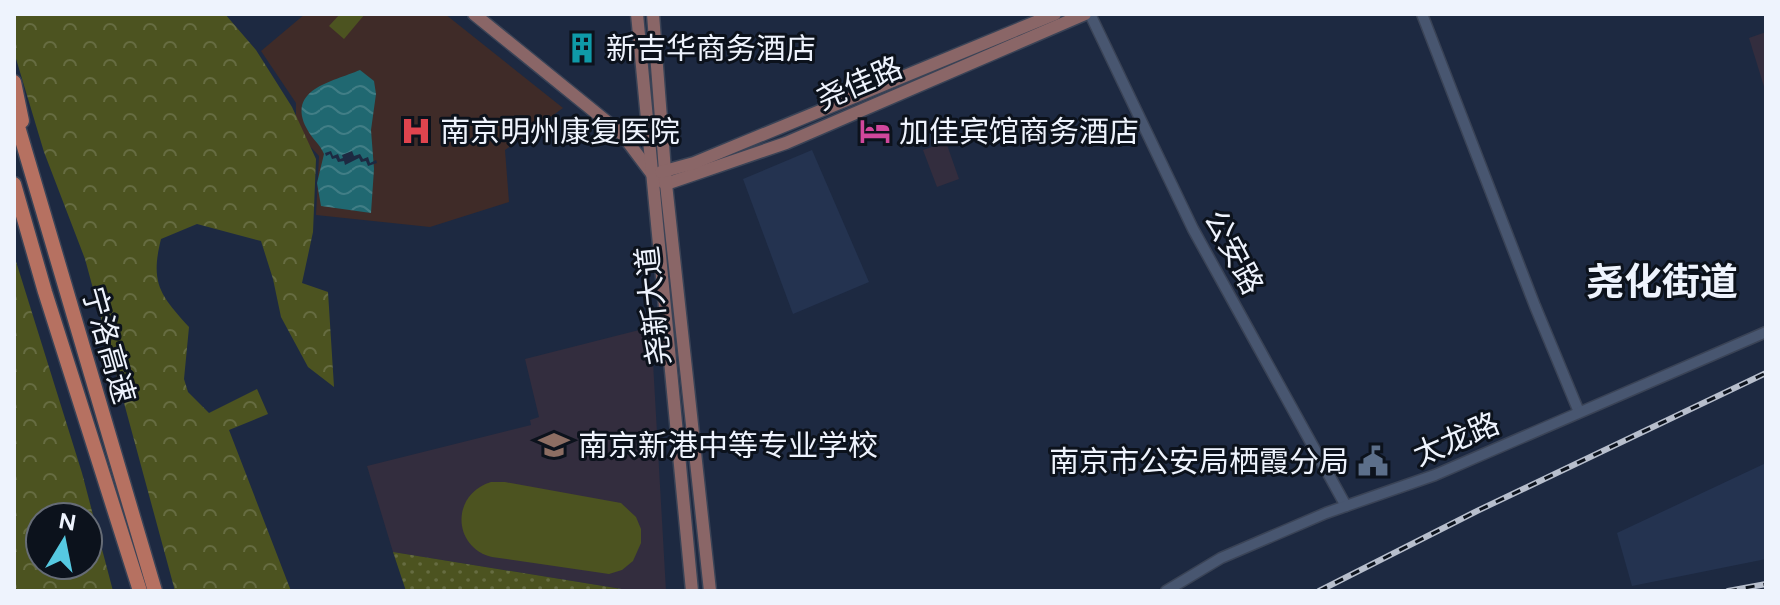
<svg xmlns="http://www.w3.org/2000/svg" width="1780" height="605" font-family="Figtree,'Noto Sans SC',sans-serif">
  <defs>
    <pattern id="green-dots" width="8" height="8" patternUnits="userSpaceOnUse" patternTransform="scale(2)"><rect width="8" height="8" fill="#4c5320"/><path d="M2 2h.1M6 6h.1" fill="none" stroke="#666c41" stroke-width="1.8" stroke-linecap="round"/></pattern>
    <pattern id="forest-crowns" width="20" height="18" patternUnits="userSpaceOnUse" patternTransform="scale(2)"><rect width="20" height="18" fill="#4c5320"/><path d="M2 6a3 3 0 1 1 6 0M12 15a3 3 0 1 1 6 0" fill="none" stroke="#666c41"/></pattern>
    <pattern id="water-waves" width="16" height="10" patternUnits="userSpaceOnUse" patternTransform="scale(2)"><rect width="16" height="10" fill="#206871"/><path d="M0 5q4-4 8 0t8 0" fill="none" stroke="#417e86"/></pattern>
  </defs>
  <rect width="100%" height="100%" fill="#1d2941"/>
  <g fill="#243350">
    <polygon points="812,150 869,282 793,314 743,179"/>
    <polygon points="1766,463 1766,559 1632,586 1617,533"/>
  </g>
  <g fill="#332d3e">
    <polygon points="1766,32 1766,93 1749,38"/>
    <polygon points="946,142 959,179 937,187 923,150"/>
    <polygon points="651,327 666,591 634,591 393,552 367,466 531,425 530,420 539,417 525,359"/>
  </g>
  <polygon fill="#3f2b28" points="305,14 445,14 563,108 505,150 509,202 430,227 316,215 319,156 306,142 296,120 296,103 261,51"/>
  <polygon fill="url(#green-dots)" points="393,552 634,591 406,591"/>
  <g fill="url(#forest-crowns)" fill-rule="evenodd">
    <path d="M14 14H225L256 50 292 107 316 159 313 232 302 283 328 292 334 387 308 367 281 317 273 279 261 241 197 224 161 239C150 283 160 295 189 327L184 379 188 392 209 413 257 389 268 414 229 430 291 591H175L85 259 44 152 14 52Z"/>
    <path d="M14 255 82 473 113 591H14ZM40 517H88V565H40Z"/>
  </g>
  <g fill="#4c5320">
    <polygon points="340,14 365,14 344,39 329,26"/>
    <path d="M491 482H505L621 503 636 517 641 529V543L633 561 622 570 609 574 492 557C452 547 451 494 491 482Z"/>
  </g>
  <path fill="url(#water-waves)" d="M360 70 374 81 376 94 371 130 374 169 371 213 321 206 317 183 324 154C320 144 312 139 307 129 286 89 332 82 360 70Z"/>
  <polygon fill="#1d2941" points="331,151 333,156 338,154 340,159 343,158 342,155 352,151 354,156 360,154 363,159 368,157 370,163 376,160 377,163 368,166 366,161 361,162 359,158 345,165 344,161 338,162 336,158 332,159 330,154 326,156 325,153"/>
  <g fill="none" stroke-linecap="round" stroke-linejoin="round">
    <g stroke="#3a4356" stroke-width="13">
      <g id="minor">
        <polyline points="1090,14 1193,229 1346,506"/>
        <polyline points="1422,14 1535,306 1579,412"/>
        <polyline points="1166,591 1221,558 1326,513 1435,475 1766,332"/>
      </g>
    </g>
    <g stroke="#3a4356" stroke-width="15">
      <g id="major">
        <polyline points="474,14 622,134 652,174 666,184 786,143 1085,14"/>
        <polyline points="637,14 692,591"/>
        <polyline points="653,14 666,184 710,591"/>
        <polyline points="661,172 694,163 1055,14"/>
      </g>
    </g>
    <g stroke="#3a4356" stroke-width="17">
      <g id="highway">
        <polyline points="14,82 22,121"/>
        <polyline points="14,113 155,591"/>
        <polyline points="14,184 45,292 140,591"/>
      </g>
    </g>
    <use href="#minor" stroke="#485670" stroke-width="10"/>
    <use href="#major" stroke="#8a6667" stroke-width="12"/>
    <use href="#highway" stroke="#b67161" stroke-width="14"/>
    <g stroke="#b7becc" stroke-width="6">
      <g id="rail">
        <polyline points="1319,591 1477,511 1766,373"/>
        <polyline points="1728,591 1766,584"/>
      </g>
    </g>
    <use href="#rail" stroke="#0c121c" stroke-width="3" stroke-dasharray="9" stroke-linecap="butt"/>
  </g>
  <defs>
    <g id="building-bare" transform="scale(2.4)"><path d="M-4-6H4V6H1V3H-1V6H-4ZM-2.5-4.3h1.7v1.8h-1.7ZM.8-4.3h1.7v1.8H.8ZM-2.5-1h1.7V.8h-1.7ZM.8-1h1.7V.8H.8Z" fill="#0f9aa8" stroke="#0c121c" stroke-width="2.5" paint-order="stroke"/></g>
    <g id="hospital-bare" transform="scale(2.4)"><path d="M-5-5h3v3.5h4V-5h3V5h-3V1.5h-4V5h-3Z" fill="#e0444e" stroke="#0c121c" stroke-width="2.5" paint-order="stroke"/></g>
    <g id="hotel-bare" transform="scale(2.4)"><path d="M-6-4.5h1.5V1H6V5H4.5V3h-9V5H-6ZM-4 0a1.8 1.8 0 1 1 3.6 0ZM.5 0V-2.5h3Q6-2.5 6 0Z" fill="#d1479c" stroke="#0c121c" stroke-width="2.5" paint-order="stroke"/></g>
    <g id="school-bare" transform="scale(2.4)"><path d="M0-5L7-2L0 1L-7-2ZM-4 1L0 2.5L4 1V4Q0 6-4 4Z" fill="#8d6e63" stroke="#0c121c" stroke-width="2.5" paint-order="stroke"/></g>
    <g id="civic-bare" transform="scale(2.4)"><path d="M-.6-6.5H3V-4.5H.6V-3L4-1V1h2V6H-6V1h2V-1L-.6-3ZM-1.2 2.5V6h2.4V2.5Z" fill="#5c6f8a" stroke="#0c121c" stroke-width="2.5" paint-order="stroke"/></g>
  </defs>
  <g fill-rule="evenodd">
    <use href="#building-bare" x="582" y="48"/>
    <use href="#hospital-bare" x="416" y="131"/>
    <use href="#hotel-bare" x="875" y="131"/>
    <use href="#school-bare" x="554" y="445"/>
    <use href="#civic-bare" x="1373" y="461"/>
  </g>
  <g text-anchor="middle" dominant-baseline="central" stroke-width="6" stroke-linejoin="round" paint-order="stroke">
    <g font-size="30" fill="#eef3fd" stroke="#0c121c" text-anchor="start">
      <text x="606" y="48">新吉华商务酒店</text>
      <text x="440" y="131">南京明州康复医院</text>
      <text x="899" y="131">加佳宾馆商务酒店</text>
      <text x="578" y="445">南京新港中等专业学校</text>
      <text x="1349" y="461" text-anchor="end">南京市公安局栖霞分局</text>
    </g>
    <g font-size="30" fill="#eef3fd" stroke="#0c121c">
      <text transform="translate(859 83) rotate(-23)">尧佳路</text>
      <text transform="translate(1234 252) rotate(62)">公安路</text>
      <text transform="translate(653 306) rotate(-96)">尧新大道</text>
      <text transform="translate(109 345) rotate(74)">宁洛高速</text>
      <text transform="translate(1456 439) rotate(-23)">太龙路</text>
    </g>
    <g font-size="38" font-weight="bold" fill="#eef3fd" stroke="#0c121c">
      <text x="1662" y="282">尧化街道</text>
    </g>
  </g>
  <rect width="1780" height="605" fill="none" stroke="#eef3fd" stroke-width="32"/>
  <g transform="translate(64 541) rotate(10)"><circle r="38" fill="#0c121c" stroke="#666c76" stroke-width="2"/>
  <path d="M0-6L14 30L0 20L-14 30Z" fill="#56c9e1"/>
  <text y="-12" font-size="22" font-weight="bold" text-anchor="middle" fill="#eef3fd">N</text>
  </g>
</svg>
